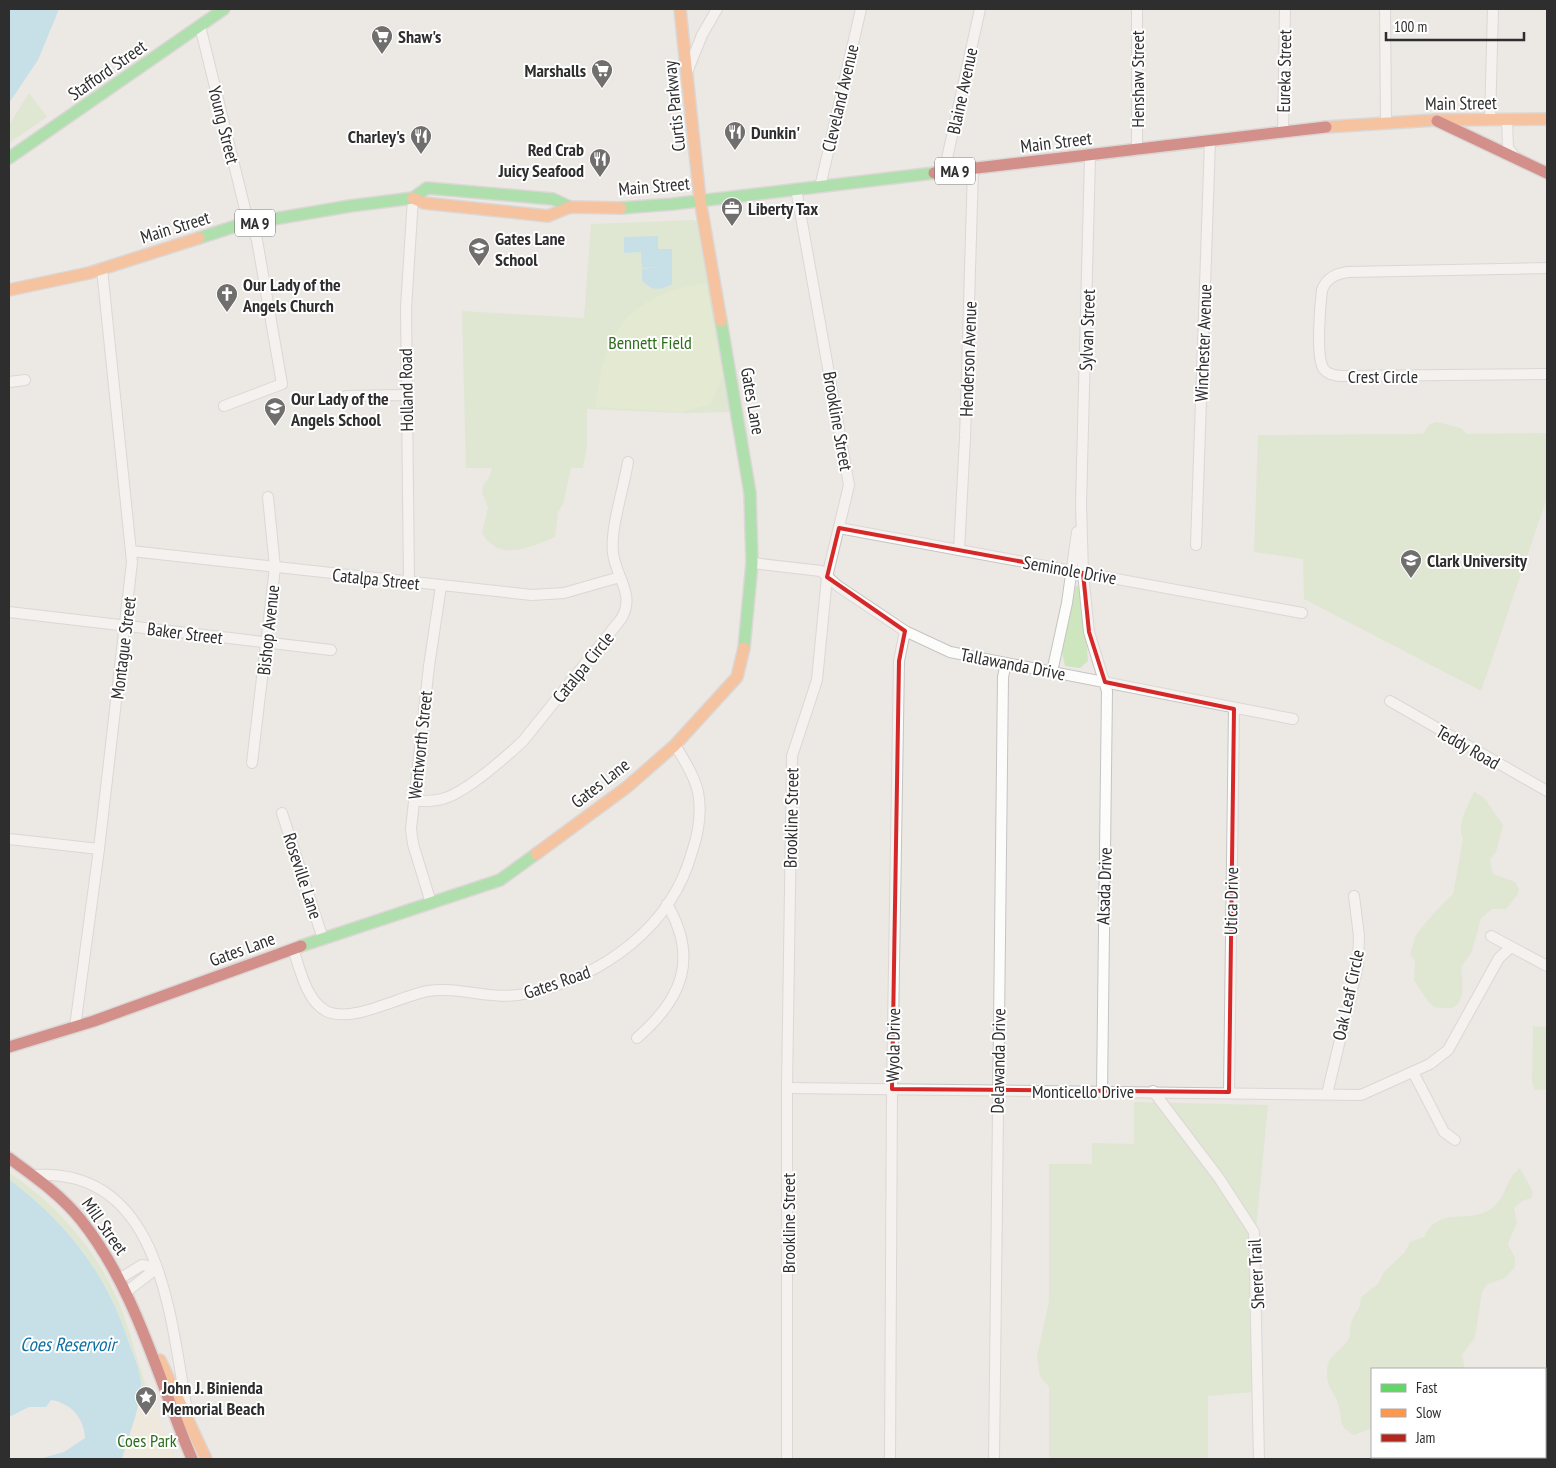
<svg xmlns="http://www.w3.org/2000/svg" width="1556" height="1468" font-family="'PT Sans Narrow',sans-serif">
  <rect width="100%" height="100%" fill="#ece8e4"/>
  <g fill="#cee6be">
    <polygon points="29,93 47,117 9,143 9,125"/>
    <path d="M694 220 697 222 732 412 685 413 587 409V446L583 468H571L563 504 558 512 555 537C530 547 499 563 482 533L488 508 482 492 483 486 490 475 492 468H466L462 311 584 318 591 224Z"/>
    <polygon points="1437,422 1461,428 1467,434 1547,433 1547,498 1481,691 1304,599 1303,559 1254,552 1258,435 1423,434 1430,424"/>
    <polygon points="1076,585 1082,590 1088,661 1080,668 1065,666 1062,652"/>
    <path d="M1474 791 1485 799 1503 825 1496 852 1490 860 1493 874 1515 882 1519 889 1518 894 1506 909H1492L1481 918 1472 951 1461 967C1463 983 1467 1012 1443 1008 1439 1008 1435 1008 1432 1005 1426 1001 1420 988 1414 980L1415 961 1410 954 1416 935 1433 914 1453 894 1463 839C1456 823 1469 806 1474 791Z"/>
    <polygon points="1533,1026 1547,1027 1547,1089 1535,1090 1532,1081"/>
    <polygon points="1134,1102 1268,1105 1251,1280 1253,1392 1208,1396 1208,1459 1049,1459 1049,1387 1040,1376 1037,1357 1049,1301 1049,1164 1092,1164 1092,1143 1134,1144"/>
    <path d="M1520 1168 1533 1192 1531 1198 1522 1201 1514 1208 1517 1222 1508 1244 1515 1258V1267L1505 1278 1487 1284 1482 1292 1475 1337 1462 1355 1465 1369H1372V1426L1370 1429 1354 1435C1338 1426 1343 1423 1339 1407 1337 1395 1327 1389 1327 1375 1326 1354 1339 1354 1348 1340 1351 1335 1349 1327 1352 1321 1356 1309 1360 1312 1361 1297L1378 1284 1384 1272 1405 1252 1410 1242 1424 1237C1439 1205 1466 1225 1491 1209 1507 1198 1505 1178 1520 1168Z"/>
    <path d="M9 1173C61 1207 102 1256 124 1316 133 1342 140 1369 149 1396 157 1417 167 1438 175 1459H122C128 1437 142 1404 141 1382 139 1365 132 1350 126 1334 102 1267 66 1222 9 1179Z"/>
  </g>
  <polygon fill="#f0ead3" points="139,1398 150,1398 175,1459 122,1459"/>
  <path fill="#d9eabb" d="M706 283 723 376 711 404 682 412 596 407C602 331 629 295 706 283Z"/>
  <g fill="#99d6ec">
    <polygon points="9,9 59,9 38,60 9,103"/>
    <path d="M658 236V249H672V284C660 291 651 291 642 280V269L659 267 642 268 641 252 624 253V237Z"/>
    <path d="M9 1179C65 1222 102 1267 126 1334 131 1350 139 1365 141 1382 142 1404 128 1437 122 1459H39L64 1452 85 1438C84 1418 71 1403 51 1400L46 1407H29L9 1417Z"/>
  </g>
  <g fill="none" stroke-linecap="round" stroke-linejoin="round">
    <g stroke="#c5c4c5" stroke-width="12">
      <g id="street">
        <polyline points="1385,9 1386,123"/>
        <polyline points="200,26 245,209 257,240 282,384 224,406"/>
        <polyline points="688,70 702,35 717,9"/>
        <polyline points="1490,120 1493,9"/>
        <polyline points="1507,120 1508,148 1515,157"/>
        <polyline points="1283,132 1285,9"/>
        <polyline points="1137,150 1137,9"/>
        <polyline points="1090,156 1081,504 1083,573 1089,632 1107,691 1102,1091"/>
        <polyline points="944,172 980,9"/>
        <polyline points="820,187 861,9"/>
        <path d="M1547 268 1348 272C1336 274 1327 277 1322 290 1320 306 1316 355 1323 368 1327 374 1333 375 1340 376L1547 374"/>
        <polyline points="9,382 25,380"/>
        <polyline points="346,396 406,395"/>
        <polyline points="839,528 1302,613"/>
        <polyline points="1196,545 1210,141"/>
        <polyline points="959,550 965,438 973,169"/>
        <polyline points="131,551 532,595 564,593 620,577"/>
        <polyline points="752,563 821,571 838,586 905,631 950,652 1293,719"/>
        <polyline points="409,583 406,308 413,198"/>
        <polyline points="9,612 331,650"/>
        <polyline points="1052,672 1067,603 1077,532"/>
        <polyline points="1390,701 1547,791"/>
        <polyline points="252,763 275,567 268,497"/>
        <path d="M414 801C425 801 435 802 445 798 466 792 506 757 523 741L621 619C636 595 616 578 613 553 610 529 624 487 628 462"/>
        <polyline points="282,813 323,939"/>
        <polyline points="9,839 99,849"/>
        <polyline points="431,903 413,844 411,829 429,666 441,586"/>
        <polyline points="1491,936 1547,966"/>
        <path d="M293 949C300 969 306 1000 326 1011 352 1024 400 996 428 991 461 986 494 1002 529 993 603 976 671 928 692 852 698 834 702 812 698 792 694 775 684 760 675 745"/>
        <polyline points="75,1027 99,849 132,562 102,269"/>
        <path d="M637 1038C682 999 699 959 667 904"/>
        <polyline points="1413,1072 1444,1132 1455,1140"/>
        <polyline points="787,1088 1361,1095 1430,1064 1448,1050 1499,958 1511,947"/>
        <polyline points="1153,1091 1219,1178 1254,1232 1259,1459"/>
        <polyline points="1229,1092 1234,709"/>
        <polyline points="1327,1094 1358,965 1359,936 1354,896"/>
        <path d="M34 1175C162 1167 170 1318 187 1410"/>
        <polyline points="119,1279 142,1265 157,1268 126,1292"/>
        <polyline points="787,1459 787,1088 792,756 817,680 827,577 849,485 796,189"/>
        <polyline points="890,1459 892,1089 899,661 905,631"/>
        <polyline points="994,1459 1003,677 1006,663"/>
      </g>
    </g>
    <g stroke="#c5c4c5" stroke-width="14">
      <g id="fast">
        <polyline points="9,158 224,9"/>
        <polyline points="621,208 673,204 934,173"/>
        <polyline points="199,238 239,225 350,206 413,198 427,188 553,199 570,207"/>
        <polyline points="721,321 750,493 752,563 744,648"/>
        <polyline points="301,946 500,880 536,854"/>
      </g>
    </g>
    <g stroke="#c5c4c5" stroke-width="14">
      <g id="slow">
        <polyline points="680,9 700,200 721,321"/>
        <polyline points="1326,127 1435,120 1547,119"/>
        <polyline points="413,198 424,203 548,216 570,207 621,208"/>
        <polyline points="9,290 89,273 199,238"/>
        <polyline points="536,854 627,787 675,745 737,677 744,648"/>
        <polyline points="160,1360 206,1459"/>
      </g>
    </g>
    <g stroke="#c5c4c5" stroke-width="14">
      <g id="jam">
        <polyline points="1437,121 1547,173"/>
        <polyline points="934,173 1326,127"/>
        <polyline points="9,1047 94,1021 301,946"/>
        <path d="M9 1158C35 1177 61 1195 81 1220 136 1289 158 1379 192 1459"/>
      </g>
    </g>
    <use href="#street" stroke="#fcfcfb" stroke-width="10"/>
    <use href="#fast" stroke="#63d668" stroke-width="11"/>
    <use href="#slow" stroke="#ff974d" stroke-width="11"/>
    <use href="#jam" stroke="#b3261e" stroke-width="11"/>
  </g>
  <path d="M0 0H1556V1468H0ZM839 528 1083 573 1089 632 1105 682 1234 709 1229 1092 892 1089 899 661 905 631 827 577Z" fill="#ece8e4" fill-opacity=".55" fill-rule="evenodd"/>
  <path fill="none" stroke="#d62828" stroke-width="4" stroke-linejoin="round" d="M839 528 1083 573 1089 632 1105 682 1234 709 1229 1092 892 1089 899 661 905 631 827 577Z"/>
  <defs>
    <g id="supermarket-pin" transform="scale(1.125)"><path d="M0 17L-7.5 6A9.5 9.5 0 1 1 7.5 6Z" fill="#706f6e" stroke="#fff"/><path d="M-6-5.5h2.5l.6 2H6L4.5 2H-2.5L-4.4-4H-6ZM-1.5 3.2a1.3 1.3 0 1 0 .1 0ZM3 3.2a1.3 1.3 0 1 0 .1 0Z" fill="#fff"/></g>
    <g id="restaurant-pin" transform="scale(1.125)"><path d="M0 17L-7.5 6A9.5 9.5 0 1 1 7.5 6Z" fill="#706f6e" stroke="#fff"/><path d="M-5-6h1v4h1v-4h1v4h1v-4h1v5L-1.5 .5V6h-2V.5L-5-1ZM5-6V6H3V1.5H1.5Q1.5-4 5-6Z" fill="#fff"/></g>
    <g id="office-pin" transform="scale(1.125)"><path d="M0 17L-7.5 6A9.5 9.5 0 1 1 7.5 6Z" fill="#706f6e" stroke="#fff"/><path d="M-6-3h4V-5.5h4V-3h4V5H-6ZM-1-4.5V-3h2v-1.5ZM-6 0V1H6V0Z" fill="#fff"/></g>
    <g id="school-pin" transform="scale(1.125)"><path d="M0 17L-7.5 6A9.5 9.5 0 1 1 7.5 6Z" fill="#706f6e" stroke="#fff"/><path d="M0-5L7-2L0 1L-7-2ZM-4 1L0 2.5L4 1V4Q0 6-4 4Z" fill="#fff"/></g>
    <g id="church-pin" transform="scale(1.125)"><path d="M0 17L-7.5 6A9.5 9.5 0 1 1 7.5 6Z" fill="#706f6e" stroke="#fff"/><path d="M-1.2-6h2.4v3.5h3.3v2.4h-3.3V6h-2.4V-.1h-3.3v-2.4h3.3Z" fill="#fff"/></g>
    <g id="university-pin" transform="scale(1.125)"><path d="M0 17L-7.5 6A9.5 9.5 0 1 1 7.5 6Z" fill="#706f6e" stroke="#fff"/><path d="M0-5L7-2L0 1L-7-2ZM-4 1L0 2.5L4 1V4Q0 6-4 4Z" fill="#fff"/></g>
    <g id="sight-pin" transform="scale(1.125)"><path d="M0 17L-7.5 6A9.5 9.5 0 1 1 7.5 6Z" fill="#706f6e" stroke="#fff"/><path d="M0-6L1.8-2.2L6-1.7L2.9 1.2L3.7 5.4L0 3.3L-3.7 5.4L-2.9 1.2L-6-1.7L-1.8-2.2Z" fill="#fff"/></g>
  </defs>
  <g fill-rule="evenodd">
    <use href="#supermarket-pin" x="382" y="36"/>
    <use href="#supermarket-pin" x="602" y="70"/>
    <use href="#restaurant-pin" x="735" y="132"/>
    <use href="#restaurant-pin" x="421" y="136"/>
    <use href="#restaurant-pin" x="600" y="159"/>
    <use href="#office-pin" x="732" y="208"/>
    <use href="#school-pin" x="479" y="248"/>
    <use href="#church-pin" x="227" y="294"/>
    <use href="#school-pin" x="275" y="408"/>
    <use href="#university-pin" x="1411" y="560"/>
    <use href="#sight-pin" x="146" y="1397"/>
  </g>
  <g text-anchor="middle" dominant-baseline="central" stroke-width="4" stroke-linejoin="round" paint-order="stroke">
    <g fill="#fff" stroke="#6d6d6d" stroke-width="1">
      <rect x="935" y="157.5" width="40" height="27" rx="4"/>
      <rect x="235" y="209.5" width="40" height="27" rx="4"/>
    </g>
    <g font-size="16" font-weight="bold" fill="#2e2e2e">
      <text x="955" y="171">MA 9</text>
      <text x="255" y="223">MA 9</text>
    </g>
    <g font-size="18" font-weight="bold" fill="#2e2e2e" stroke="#fff" text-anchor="start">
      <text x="398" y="36">Shaw's</text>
      <text x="586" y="70" text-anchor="end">Marshalls</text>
      <text x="751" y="132">Dunkin'</text>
      <text x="405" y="136" text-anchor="end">Charley's</text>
      <text x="584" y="149" text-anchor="end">Red Crab<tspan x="584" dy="21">Juicy Seafood</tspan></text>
      <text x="748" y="208">Liberty Tax</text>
      <text x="495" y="238">Gates Lane<tspan x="495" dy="21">School</tspan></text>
      <text x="243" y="284">Our Lady of the<tspan x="243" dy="21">Angels Church</tspan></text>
      <text x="291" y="398">Our Lady of the<tspan x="291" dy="21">Angels School</tspan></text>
      <text x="1427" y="560">Clark University</text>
      <text x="162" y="1387">John J. Binienda<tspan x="162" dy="21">Memorial Beach</tspan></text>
    </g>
    <g font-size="18" fill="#2e2e2e" stroke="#fff">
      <text transform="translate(107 70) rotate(-35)">Stafford Street</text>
      <text transform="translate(1284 71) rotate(-89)">Eureka Street</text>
      <text transform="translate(1137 79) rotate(-90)">Henshaw Street</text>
      <text transform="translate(962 91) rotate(-78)">Blaine Avenue</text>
      <text transform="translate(840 98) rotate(-77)">Cleveland Avenue</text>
      <text transform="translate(1461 103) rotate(-1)">Main Street</text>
      <text transform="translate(674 106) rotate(-96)">Curtis Parkway</text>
      <text transform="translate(224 125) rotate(76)">Young Street</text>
      <text transform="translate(1056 142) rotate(-7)">Main Street</text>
      <text transform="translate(654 186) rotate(-5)">Main Street</text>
      <text transform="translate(175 227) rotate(-17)">Main Street</text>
      <text transform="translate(1087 330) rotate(-88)">Sylvan Street</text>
      <text transform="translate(1203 343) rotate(-88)">Winchester Avenue</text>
      <text transform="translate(968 359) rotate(-88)">Henderson Avenue</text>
      <text x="1383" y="376">Crest Circle</text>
      <text transform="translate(406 390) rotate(-91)">Holland Road</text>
      <text transform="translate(753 401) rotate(80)">Gates Lane</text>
      <text transform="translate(838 421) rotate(80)">Brookline Street</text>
      <text transform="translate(1070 570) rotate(10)">Seminole Drive</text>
      <text transform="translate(376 579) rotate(6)">Catalpa Street</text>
      <text transform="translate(268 630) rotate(-84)">Bishop Avenue</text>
      <text transform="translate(185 633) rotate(7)">Baker Street</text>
      <text transform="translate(123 648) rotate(-83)">Montague Street</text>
      <text transform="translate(1013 664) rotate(11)">Tallawanda Drive</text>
      <text transform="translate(583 667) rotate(-51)">Catalpa Circle</text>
      <text transform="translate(420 745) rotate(-84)">Wentworth Street</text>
      <text transform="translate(1468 747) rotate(30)">Teddy Road</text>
      <text transform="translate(600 783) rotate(-38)">Gates Lane</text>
      <text transform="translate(791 818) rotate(-89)">Brookline Street</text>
      <text transform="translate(303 876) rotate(72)">Roseville Lane</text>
      <text transform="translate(1104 886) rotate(-88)">Alsada Drive</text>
      <text transform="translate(1231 901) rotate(-89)">Utica Drive</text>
      <text transform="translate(242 949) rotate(-20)">Gates Lane</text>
      <text transform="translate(557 982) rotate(-19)">Gates Road</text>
      <text transform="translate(1348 995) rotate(-78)">Oak Leaf Circle</text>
      <text transform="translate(893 1045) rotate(-89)">Wyola Drive</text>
      <text transform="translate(998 1061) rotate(-89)">Delawanda Drive</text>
      <text x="1083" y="1091">Monticello Drive</text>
      <text transform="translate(788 1223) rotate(-90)">Brookline Street</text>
      <text transform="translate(105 1226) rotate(55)">Mill Street</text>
      <text transform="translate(1256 1274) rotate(-93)">Sherer Trail</text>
    </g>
    <g font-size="18" fill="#2c6e1b" stroke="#fff">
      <text x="650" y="342">Bennett Field</text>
      <text x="147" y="1440">Coes Park</text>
    </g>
    <g font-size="19" font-style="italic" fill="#0d6fa3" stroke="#fff">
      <text x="68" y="1344">Coes Reservoir</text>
    </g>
  </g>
  <rect width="1556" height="1468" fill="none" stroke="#2e2e2e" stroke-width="20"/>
  <rect x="1371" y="1368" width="175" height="90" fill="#ffffff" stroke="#ababab"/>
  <rect x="1381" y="1384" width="25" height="8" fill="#63d668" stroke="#ababab"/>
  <text x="1416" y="1393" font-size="15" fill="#2e2e2e">Fast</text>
  <rect x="1381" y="1409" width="25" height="8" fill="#ff974d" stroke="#ababab"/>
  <text x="1416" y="1418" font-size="15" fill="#2e2e2e">Slow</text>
  <rect x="1381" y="1434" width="25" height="8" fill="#b3261e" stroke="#ababab"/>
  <text x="1416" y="1443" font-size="15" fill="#2e2e2e">Jam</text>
  <path d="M1386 32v8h138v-8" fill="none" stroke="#2e2e2e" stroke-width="2.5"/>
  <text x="1394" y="32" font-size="15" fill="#2e2e2e" stroke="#ffffff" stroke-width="4" paint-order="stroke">100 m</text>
</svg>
